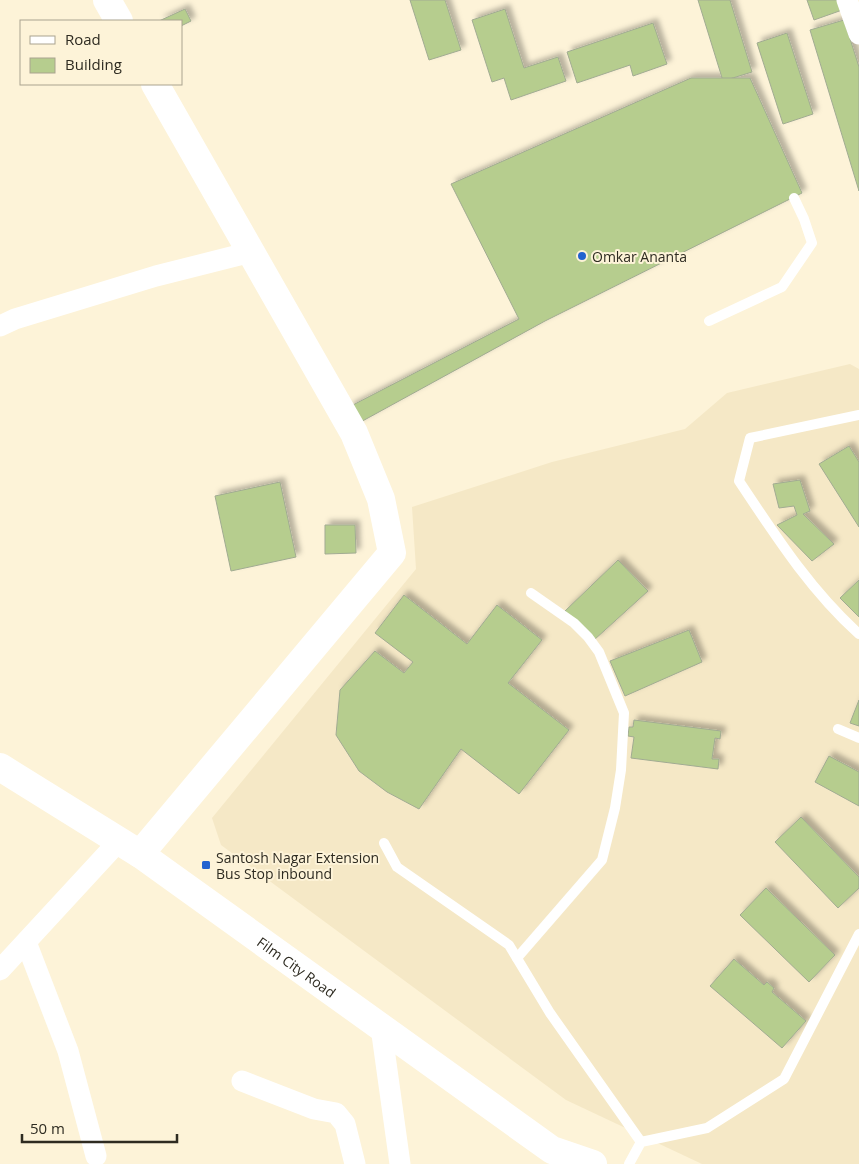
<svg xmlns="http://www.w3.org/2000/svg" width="859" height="1164" font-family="'Open Sans',sans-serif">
  <defs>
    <filter id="shadow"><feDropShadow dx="4.5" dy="-4.5" stdDeviation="2.5" flood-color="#0004"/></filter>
  </defs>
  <rect width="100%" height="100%" fill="#fdf3d8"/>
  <polygon fill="#f5e8c6" points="850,364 859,369 859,1164 702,1164 566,1100 221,845 212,818 416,569 412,507 552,462 685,429 727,393"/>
  <g fill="#b6cd8e" stroke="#a1ab92" filter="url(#shadow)">
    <polygon points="410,0 445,0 461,50 429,60"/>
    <polygon points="698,0 730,0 752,72 723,81"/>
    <polygon points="807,0 842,0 845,9 814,20"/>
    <polygon points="185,9 191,21 181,26 181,21 159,21"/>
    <polygon points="505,9 524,68 558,57 566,81 511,100 504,78 492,82 472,20"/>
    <polygon points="844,20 859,67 859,191 810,30"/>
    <polygon points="653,23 667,64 633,76 630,65 577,83 567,52"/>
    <polygon points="787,33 813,114 783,124 757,43"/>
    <polygon points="691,78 750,78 802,193 545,321 357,424 349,407 519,319 451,184"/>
    <polygon points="849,446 859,462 859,527 819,464"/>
    <polygon points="800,480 810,511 803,514 834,544 812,561 777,525 797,515 794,506 779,508 773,484"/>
    <polygon points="280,482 296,557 231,571 215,496"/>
    <polygon points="325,525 355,525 356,553 325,554"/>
    <polygon points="618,560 648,591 594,640 565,611"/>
    <polygon points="859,580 859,617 840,598"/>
    <polygon points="404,595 467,644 497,605 542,640 508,683 569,730 519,794 461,749 419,809 387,792 359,771 336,735 340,690 375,651 404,673 413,662 375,633"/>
    <polygon points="689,630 702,662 625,696 610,661"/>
    <polygon points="859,700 859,726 850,723"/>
    <polygon points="634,720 721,731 720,739 715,738 712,759 719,759 718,769 631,758 634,737 628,736 629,727 633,727"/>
    <polygon points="829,756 859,772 859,806 815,782"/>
    <polygon points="801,817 859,877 859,888 838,908 775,842"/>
    <polygon points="766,888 835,955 809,982 740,915"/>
    <polygon points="734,959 764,985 767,982 774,988 772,992 806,1021 782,1048 710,986"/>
  </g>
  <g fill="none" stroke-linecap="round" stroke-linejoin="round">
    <g stroke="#fff" stroke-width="10">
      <polyline points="709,321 782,287 812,243 804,219 794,198"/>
      <path d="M859 415 750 438 739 481C775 535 810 590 859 634"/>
      <polyline points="838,729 859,738"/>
      <polyline points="384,843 397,867 509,945 550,1013 641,1142"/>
      <polyline points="517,958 602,860 615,808 621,770 624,713 599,652 588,637 574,623 531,593"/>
      <polyline points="629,1164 641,1142 707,1128 784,1079 859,934"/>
    </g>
    <g stroke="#fff" stroke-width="21">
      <polyline points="847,0 859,34"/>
      <polyline points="0,326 15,319 156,276 251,252"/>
      <polyline points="26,942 68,1051 96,1156"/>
      <polyline points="0,970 119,841"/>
      <polyline points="381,1027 400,1164"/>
      <polyline points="242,1081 314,1109 336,1113 345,1124 355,1164"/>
    </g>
    <g stroke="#fff" stroke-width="28">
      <polyline points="107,0 119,21"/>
      <path id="s1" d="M0 767 140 854 552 1150 593 1164"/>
      <polyline points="140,854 392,553 381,499 354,433 155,84"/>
    </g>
  </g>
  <g fill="#2362cf" stroke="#fdf3d8" stroke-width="2">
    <circle cx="582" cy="256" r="5"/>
    <rect x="201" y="860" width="10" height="10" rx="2.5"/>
  </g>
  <g text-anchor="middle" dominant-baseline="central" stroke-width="4" stroke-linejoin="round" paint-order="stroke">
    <g font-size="14" fill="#2e2b21" stroke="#fdf3d8" text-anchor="start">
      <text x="592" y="256">Omkar Ananta</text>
      <text x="216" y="857">Santosh Nagar Extension<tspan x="216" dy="16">Bus Stop inbound</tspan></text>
    </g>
    <g font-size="14" fill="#2e2b21" stroke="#fdf3d8">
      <text stroke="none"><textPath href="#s1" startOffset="358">Film City Road</textPath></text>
    </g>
  </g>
  <rect x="20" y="20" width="162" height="65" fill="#fdf3d8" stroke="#aaa38f"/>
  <rect x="30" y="36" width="25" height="8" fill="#ffffff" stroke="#aaa38f"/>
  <text x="65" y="45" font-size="15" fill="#2e2b21">Road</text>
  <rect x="30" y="58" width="25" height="15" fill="#b6cd8e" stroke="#aaa38f"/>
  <text x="65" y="70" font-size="15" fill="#2e2b21">Building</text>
  <path d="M22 1134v8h155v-8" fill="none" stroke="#2e2b21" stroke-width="2.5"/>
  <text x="30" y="1134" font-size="15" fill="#2e2b21" stroke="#fdf3d8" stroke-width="4" paint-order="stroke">50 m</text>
</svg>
